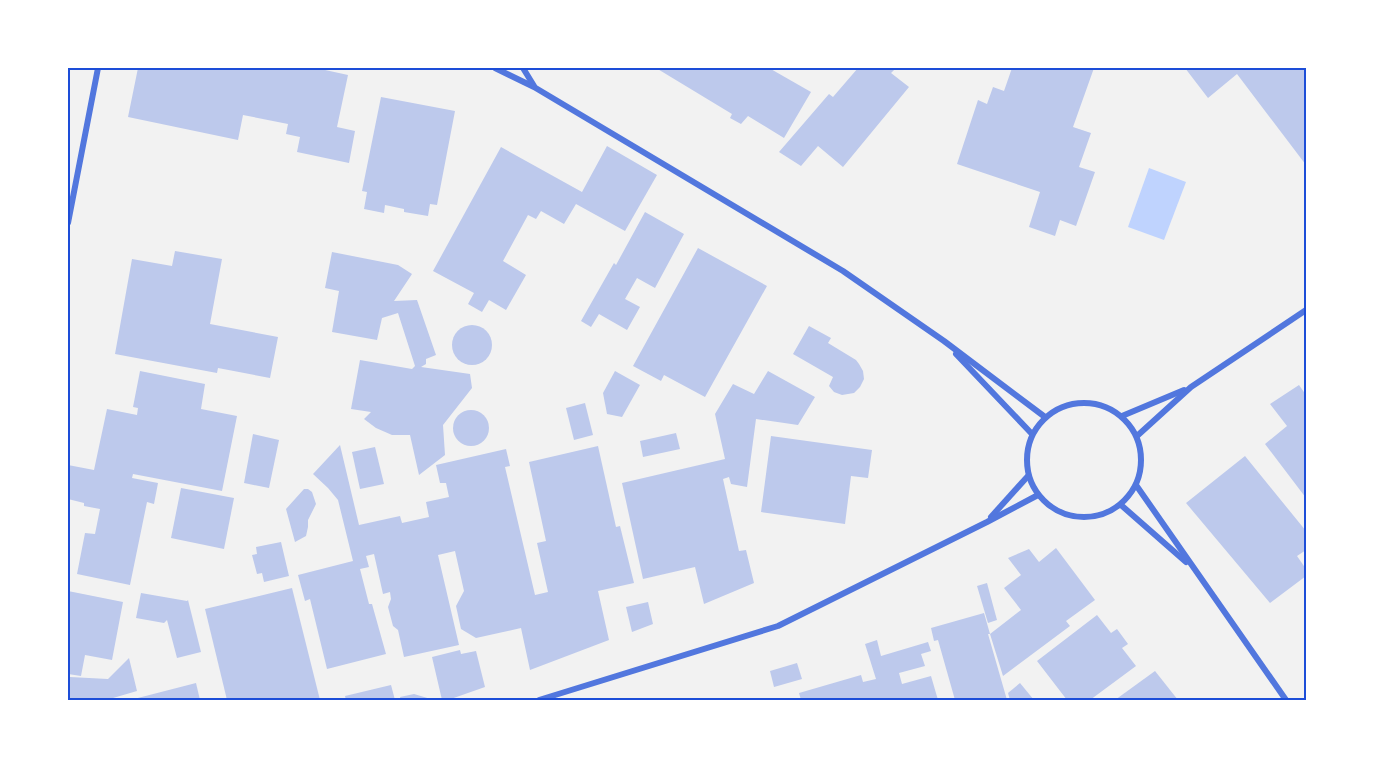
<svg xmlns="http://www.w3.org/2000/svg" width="1374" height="768" font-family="Quicksand,sans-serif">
  <rect width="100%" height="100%" fill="#f2f2f2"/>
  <polygon fill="#bfd3fe" points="1149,168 1186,182 1164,240 1128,227"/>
  <g fill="#bdc9ec">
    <polygon points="138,68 316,68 348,75 337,127 355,131 349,163 297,152 300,137 286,134 288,124 243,115 238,140 128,117"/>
    <polygon points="656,68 769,68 811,92 784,138 748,116 741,124 730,118 732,114"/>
    <polygon points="858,68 896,68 891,73 909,87 843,167 818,146 801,166 779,152 829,94 833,97"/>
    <polygon points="1012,68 1094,68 1073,127 1091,133 1079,167 1095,172 1076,226 1060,220 1055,236 1029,227 1040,192 957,164 978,100 987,104 993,87 1004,91"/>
    <polygon points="1185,68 1306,68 1306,165 1237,74 1208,98"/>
    <polygon points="381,97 455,111 437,205 430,204 428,216 404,212 404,209 385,205 384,213 364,209 367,192 362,191"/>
    <polygon points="607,146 657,175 625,231 576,204 564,224 541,211 536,219 528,215 503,261 526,275 506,310 489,300 482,312 468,304 474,293 433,271 501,147 582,192"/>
    <polygon points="645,212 684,234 655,288 637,278 625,299 640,307 627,330 599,314 591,327 581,321 614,263 616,265"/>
    <polygon points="698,248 767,286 705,397 664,375 661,381 633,366"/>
    <polygon points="175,251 222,259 210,324 278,337 270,378 218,368 217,373 115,354 132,259 172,266"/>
    <polygon points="332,252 398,265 412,274 394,301 417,300 436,355 426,359 426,364 421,367 470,374 472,388 443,425 445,455 419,475 410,435 392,435 376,428 364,419 371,412 351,409 360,360 412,369 415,366 398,313 382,318 377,340 332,332 339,291 325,288"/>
    <circle cx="472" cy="345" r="20"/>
    <polygon points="809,326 831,338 828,343 856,360 859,364 863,371 864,379 860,387 854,393 842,395 834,392 829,386 833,377 793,354"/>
    <polygon points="140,371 205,384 201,409 237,416 222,491 133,474 132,478 158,483 154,504 147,502 130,585 77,574 85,533 95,534 100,509 84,506 84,503 68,499 68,465 94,470 107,409 137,415 138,408 133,407"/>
    <polygon points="615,371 640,385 622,417 607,414 603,393"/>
    <polygon points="768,371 815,397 798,425 756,419 747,487 731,484 729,477 723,479 739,551 746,550 754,583 704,604 695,567 643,579 622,483 725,459 715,414 733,384 754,394"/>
    <polygon points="1299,385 1306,395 1306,498 1265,444 1287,426 1270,404"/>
    <polygon points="585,403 593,435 574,440 566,408"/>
    <circle cx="471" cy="428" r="18"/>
    <polygon points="676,433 680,449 643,457 640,441"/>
    <polygon points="253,434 279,440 269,488 244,483"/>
    <polygon points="771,436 872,450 868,478 851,476 845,524 761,512"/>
    <polygon points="340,445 359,525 400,516 402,523 429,517 426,502 449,497 446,483 440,483 436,465 506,449 510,466 505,467 535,595 548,592 537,543 546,541 529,462 598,446 616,527 620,526 634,583 598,591 609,640 530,670 521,628 476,638 461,629 456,606 464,591 455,551 438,555 459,645 404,657 398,630 393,626 388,607 391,599 390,592 383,594 374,554 366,556 369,567 360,569 369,604 372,604 386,654 327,669 310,599 305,601 298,575 353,561 338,500 328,488 313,474"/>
    <polygon points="375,447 384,484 360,489 352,452"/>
    <polygon points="1245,456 1306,531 1306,550 1297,556 1306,569 1306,576 1270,603 1186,503"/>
    <polygon points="181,488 234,498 224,549 171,538"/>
    <polygon points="304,489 308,489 312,492 316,504 308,520 308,527 306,536 295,542 286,509"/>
    <polygon points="281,542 289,576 264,582 262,573 257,574 252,555 257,554 256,547"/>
    <polygon points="1056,548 1095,600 1066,621 1070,626 1003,676 990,634 1021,610 1004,588 1021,575 1008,558 1029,549 1039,562"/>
    <polygon points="987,583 997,620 988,623 977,586"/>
    <polygon points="292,588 320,700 227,700 205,609"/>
    <polygon points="68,591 123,602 112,660 85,655 81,676 68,674"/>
    <polygon points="141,593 187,601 188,600 201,652 177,658 167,620 164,623 136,618"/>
    <polygon points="648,602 653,624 632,632 626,607"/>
    <polygon points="984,613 990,634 988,634 1007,700 955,700 938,640 934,641 931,628"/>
    <polygon points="1097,615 1111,633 1117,629 1128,644 1122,648 1136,666 1090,700 1067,700 1037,661"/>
    <polygon points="877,640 881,656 928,642 931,651 921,654 925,666 899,673 902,684 931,676 938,700 801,700 799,693 861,675 863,682 876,679 865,644"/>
    <polygon points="460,650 461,654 476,651 485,687 448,700 442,700 432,657"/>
    <polygon points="129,658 137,691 113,698 113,700 68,700 70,677 108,679"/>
    <polygon points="797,663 802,679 774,687 770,671"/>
    <polygon points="1155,671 1178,700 1115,700"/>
    <polygon points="196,683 200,700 130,700"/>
    <polygon points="1020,683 1034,700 1010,700 1008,693"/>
    <polygon points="391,685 395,700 346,700 345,696"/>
    <polygon points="414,694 434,700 401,700 400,697"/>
  </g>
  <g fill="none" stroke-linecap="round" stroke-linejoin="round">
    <g stroke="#5277de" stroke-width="6">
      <polyline points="495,68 534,87 843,271 944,341 1045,417"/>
      <polyline points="523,68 534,86"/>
      <polyline points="68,223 98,68"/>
      <polyline points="956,354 1032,434"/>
      <circle cx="1084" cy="460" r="57"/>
      <polyline points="1122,416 1184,390"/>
      <polyline points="1137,436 1191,387 1306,310"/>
      <polyline points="1136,485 1286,700"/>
      <polyline points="1121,505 1186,562"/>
      <polyline points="991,517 1028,476"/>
      <polyline points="539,700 778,626 987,522 1038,495"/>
    </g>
  </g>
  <rect width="1374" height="768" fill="none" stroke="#ffffff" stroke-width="138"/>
  <rect x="69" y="69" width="1236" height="630" fill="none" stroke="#1d4ed8" stroke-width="2"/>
</svg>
